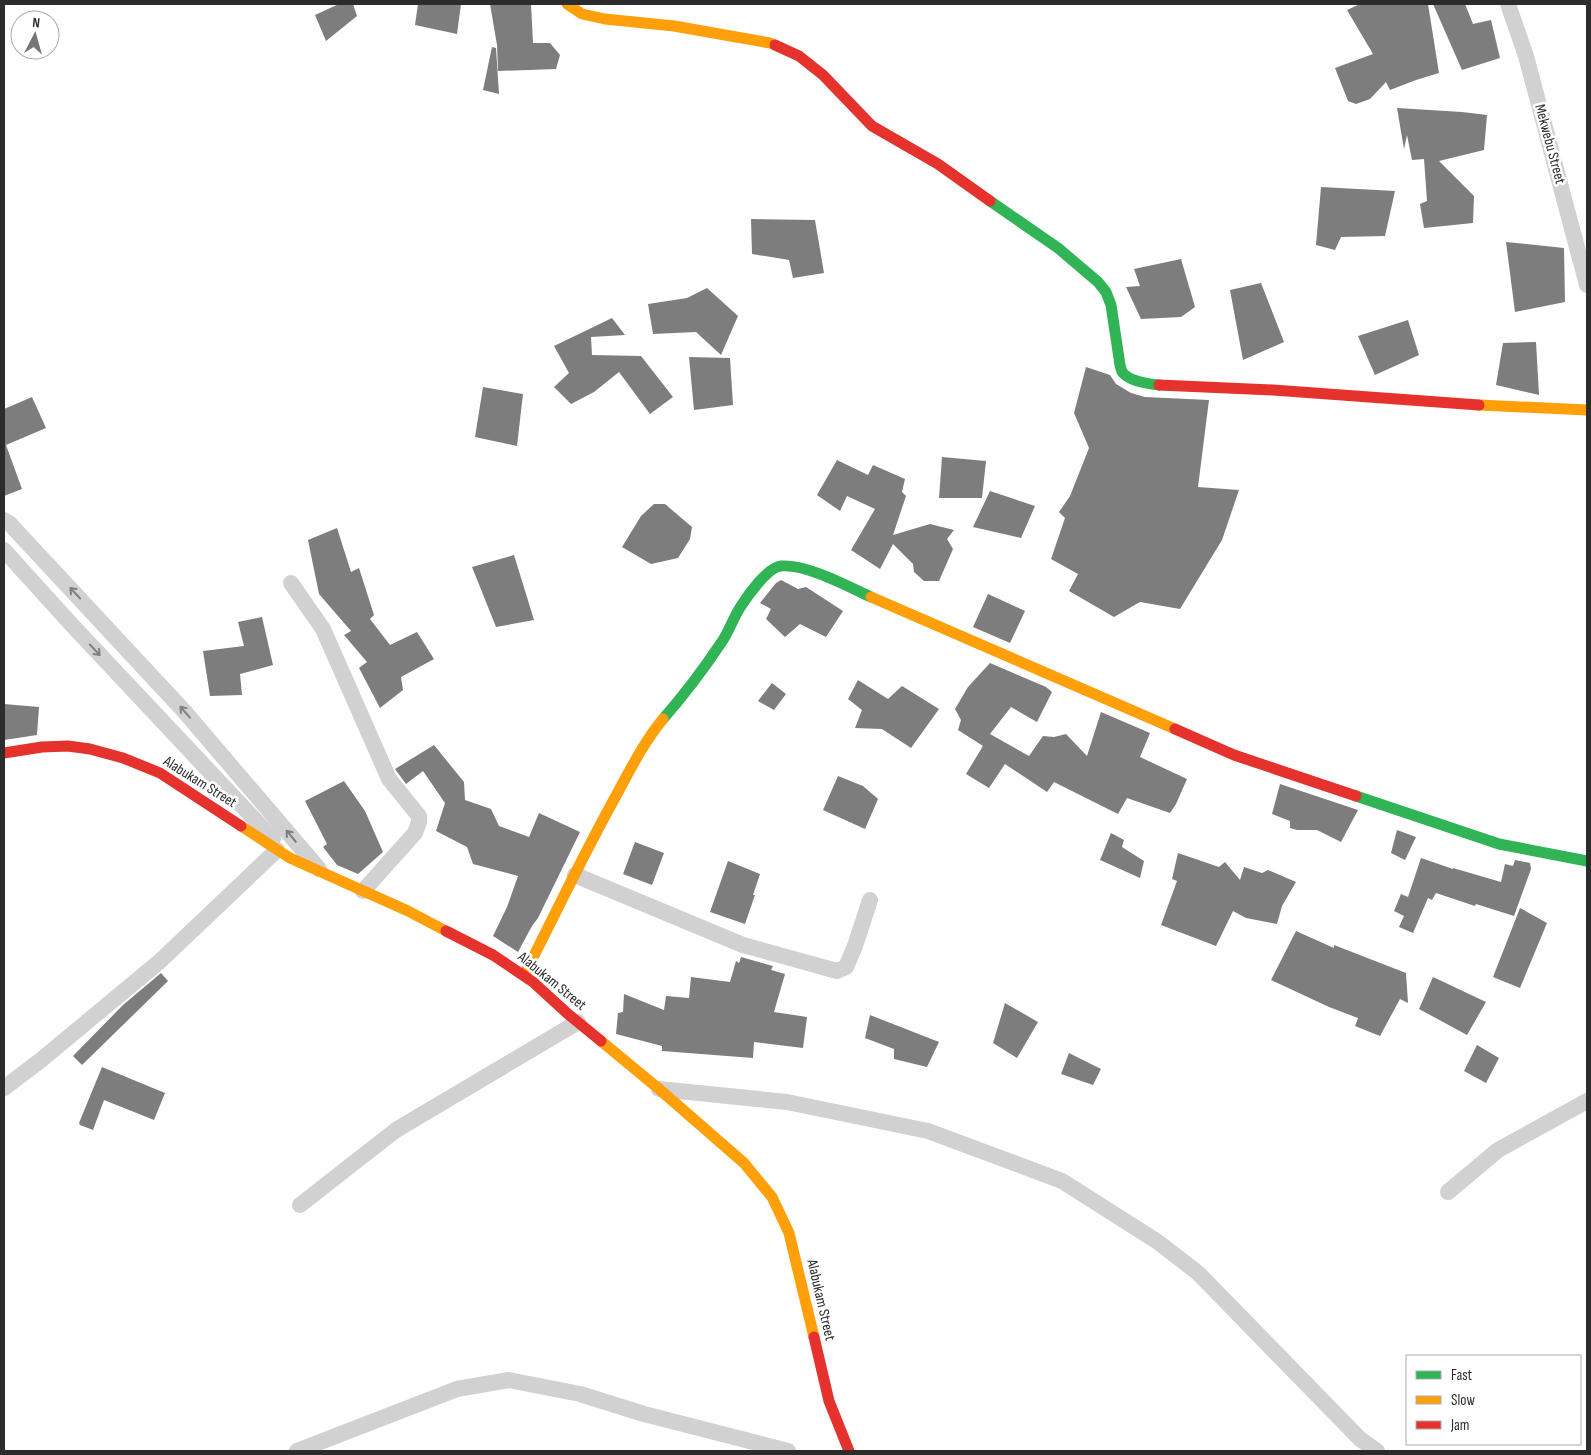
<svg xmlns="http://www.w3.org/2000/svg" width="1591" height="1455" font-family="'Sofia Sans Condensed',sans-serif">
  <rect width="100%" height="100%" fill="#fff"/>
  <g fill="#7d7d7d">
    <polygon points="339,4 353,4 357,16 326,41 315,15"/>
    <polygon points="418,4 461,4 457,34 415,25"/>
    <polygon points="490,4 531,4 533,43 550,43 560,55 556,69 498,71 497,45"/>
    <polygon points="1360,4 1428,4 1439,73 1416,80 1390,90 1386,82 1370,99 1356,104 1348,101 1335,68 1373,54 1347,10"/>
    <polygon points="1433,4 1465,4 1473,24 1491,20 1500,58 1462,70"/>
    <polygon points="492,47 496,48 499,94 483,90"/>
    <polygon points="1397,108 1462,112 1487,115 1484,150 1439,161 1474,196 1473,223 1424,228 1420,204 1427,201 1424,159 1412,160 1407,135 1404,149"/>
    <polygon points="1321,187 1395,191 1385,236 1341,237 1335,250 1316,245"/>
    <polygon points="751,219 815,220 824,273 793,278 789,260 752,254"/>
    <polygon points="1506,242 1564,248 1565,302 1515,312"/>
    <polygon points="1181,259 1195,307 1181,317 1141,319 1126,287 1140,286 1134,269"/>
    <polygon points="1261,283 1284,342 1243,360 1230,290"/>
    <polygon points="707,288 738,316 721,355 696,332 653,334 648,304 687,298"/>
    <polygon points="612,318 625,335 591,337 592,355 641,356 673,397 650,414 619,372 594,392 571,404 554,387 569,373 554,346"/>
    <polygon points="1408,320 1419,355 1375,375 1358,336"/>
    <polygon points="1536,342 1539,395 1496,385 1503,343"/>
    <polygon points="689,357 730,358 733,405 694,410"/>
    <polygon points="1086,367 1110,375 1116,384 1131,393 1145,397 1209,400 1198,487 1239,490 1222,540 1180,609 1140,602 1114,617 1069,591 1078,574 1051,559 1065,518 1059,512 1070,496 1089,448 1074,413"/>
    <polygon points="483,387 523,394 517,446 475,437"/>
    <polygon points="32,397 46,428 6,445 22,489 4,496 4,409"/>
    <polygon points="942,457 986,461 982,498 939,498"/>
    <polygon points="837,460 868,475 873,465 905,479 902,492 906,496 893,535 930,524 954,530 947,539 953,549 939,581 924,581 914,572 913,564 893,544 880,569 851,550 875,509 847,496 840,511 817,495"/>
    <polygon points="990,491 1035,506 1021,538 973,527"/>
    <polygon points="654,504 665,504 692,527 690,539 678,558 651,564 622,547 641,516"/>
    <polygon points="337,528 351,572 359,568 374,615 370,619 390,645 417,632 434,659 401,677 403,690 380,708 359,668 367,662 344,635 351,631 319,594 308,540"/>
    <polygon points="514,555 534,620 496,627 472,567"/>
    <polygon points="781,580 798,589 806,587 843,611 826,637 800,624 785,637 766,619 771,609 760,603 776,583"/>
    <polygon points="988,594 1025,611 1010,643 973,627"/>
    <polygon points="262,617 273,665 240,674 242,695 210,696 203,651 244,646 238,622"/>
    <polygon points="990,663 1046,687 1052,692 1037,722 1011,707 990,734 1029,756 1043,736 1054,737 1066,734 1087,756 1101,712 1150,733 1140,757 1187,779 1176,804 1170,813 1127,798 1118,814 1054,782 1047,792 1005,764 989,788 966,774 983,746 958,730 961,720 955,709 968,687"/>
    <polygon points="858,680 888,699 902,686 939,709 911,748 882,729 855,728 862,710 848,699"/>
    <polygon points="772,683 786,694 774,710 758,701"/>
    <polygon points="4,704 39,707 37,735 4,740"/>
    <polygon points="434,745 464,782 465,800 491,809 499,826 529,837 539,813 580,832 538,918 532,926 518,952 493,936 507,907 518,876 473,864 467,847 436,831 445,803 423,771 406,784 395,769"/>
    <polygon points="838,776 863,786 878,799 865,829 823,810"/>
    <polygon points="344,781 365,811 383,852 358,874 337,865 323,847 327,844 305,801"/>
    <polygon points="1280,784 1358,810 1341,842 1317,830 1297,830 1290,828 1290,821 1272,814"/>
    <polygon points="1397,830 1416,837 1405,860 1391,853"/>
    <polygon points="1111,833 1124,840 1122,847 1144,861 1140,878 1100,860"/>
    <polygon points="635,842 664,853 652,885 623,874"/>
    <polygon points="1178,853 1219,867 1225,862 1240,880 1244,867 1262,873 1268,870 1296,882 1282,906 1277,924 1246,918 1233,911 1216,946 1161,925 1177,881 1172,879"/>
    <polygon points="1421,858 1453,869 1453,868 1501,882 1505,864 1513,866 1515,860 1530,863 1531,869 1514,916 1476,904 1475,906 1436,893 1432,900 1428,898 1413,933 1399,927 1404,916 1394,911 1401,894 1408,897"/>
    <polygon points="728,861 760,874 753,895 755,895 745,924 710,912"/>
    <polygon points="1520,908 1547,923 1520,988 1493,977"/>
    <polygon points="1296,931 1334,948 1334,945 1406,973 1408,1003 1400,999 1380,1036 1355,1026 1358,1018 1329,1007 1271,980"/>
    <polygon points="741,957 773,966 771,970 785,974 774,1012 807,1017 803,1048 754,1042 753,1058 662,1051 662,1046 616,1034 618,1013 623,1012 624,994 664,1010 666,996 689,998 691,977 730,982 736,961 739,963"/>
    <polygon points="161,973 168,981 82,1065 73,1056 123,1005"/>
    <polygon points="1433,977 1486,1002 1467,1035 1419,1009"/>
    <polygon points="1005,1003 1038,1022 1017,1058 993,1043"/>
    <polygon points="870,1015 939,1042 927,1067 894,1059 894,1049 865,1038"/>
    <polygon points="1477,1045 1499,1058 1486,1083 1464,1071"/>
    <polygon points="1069,1053 1101,1069 1093,1085 1061,1074"/>
    <polygon points="102,1067 165,1093 154,1120 104,1100 93,1130 80,1125 79,1123"/>
  </g>
  <g fill="none" stroke-linecap="round" stroke-linejoin="round">
    <g stroke="#d1d1d1" stroke-width="16">
      <polyline points="1508,4 1526,56 1587,285"/>
      <polyline points="4,520 9,523 184,711 319,869"/>
      <polyline points="4,550 71,624 273,839"/>
      <polyline points="291,583 323,629 389,779 419,816 419,822 415,833 363,891"/>
      <polyline points="575,875 743,945 837,971 846,967 855,946 870,900"/>
      <polyline points="4,1088 41,1060 159,962 277,850"/>
      <polyline points="659,1089 787,1102 928,1131 1062,1181 1158,1242 1198,1273 1360,1439 1377,1451"/>
      <polyline points="1448,1192 1498,1150 1587,1101"/>
      <polyline points="300,1205 396,1130 578,1022"/>
      <polyline points="297,1451 457,1389 509,1380 580,1394 644,1414 788,1451"/>
    </g>
    <g stroke="#30b455" stroke-width="11">
      <path d="M990 201 1058 248 1098 282 1106 292 1111 305 1120 365C1121 368 1121 371 1123 373 1130 381 1149 384 1159 385"/>
      <path d="M663 719C684 695 703 670 721 643 729 632 733 618 741 606 748 595 768 567 781 566 807 564 847 586 871 597"/>
      <polyline points="1356,796 1499,844 1587,861"/>
    </g>
    <g stroke="#ff9f0a" stroke-width="11">
      <polyline points="567,4 582,14 605,19 674,26 770,43 775,45"/>
      <polyline points="1479,405 1587,410"/>
      <polyline points="871,597 1175,729"/>
      <polyline points="241,826 290,858 408,911 446,931"/>
      <path d="M524 975C555 915 584 853 617 794 631 768 644 742 663 719"/>
      <polyline points="601,1041 659,1089 744,1163 772,1197 789,1233 814,1337"/>
    </g>
    <g stroke="#e5322d" stroke-width="11">
      <polyline points="775,45 799,56 823,75 872,126 938,164 990,201"/>
      <polyline points="1159,385 1273,390 1479,405"/>
      <polyline points="1175,729 1234,755 1356,796"/>
      <polyline points="4,753 42,747 68,746 90,749 123,758 160,773 241,826"/>
      <polyline points="446,931 493,955 533,982 568,1014 601,1041"/>
      <polyline points="814,1337 829,1401 849,1451"/>
    </g>
  </g>
  <defs><path id="oneway-shaft" d="M-6 0H5M1.5-3L5.5 0L1.5 3" fill="none" stroke-width="1.6" stroke-linecap="round" stroke-linejoin="round" transform="scale(1.25)"/></defs>
  <g stroke="#7e7e7e">
    <use href="#oneway-shaft" transform="translate(75 593) rotate(-133)"/>
    <use href="#oneway-shaft" transform="translate(95 650) rotate(47)"/>
    <use href="#oneway-shaft" transform="translate(185 712) rotate(-131)"/>
    <use href="#oneway-shaft" transform="translate(291 836) rotate(-130)"/>
  </g>
  <g text-anchor="middle" dominant-baseline="central" stroke-width="5" stroke-linejoin="round" paint-order="stroke">
    <g font-size="15" fill="#2c2c2c" stroke="#fff">
      <text transform="translate(1550 144) rotate(75)">Mekwebu Street</text>
      <text transform="translate(200 782) rotate(32)">Alabukam Street</text>
      <text transform="translate(552 981) rotate(39)">Alabukam Street</text>
      <text transform="translate(821 1300) rotate(77)">Alabukam Street</text>
    </g>
  </g>
  <rect width="1591" height="1455" fill="none" stroke="#2c2c2c" stroke-width="10"/>
  <rect x="1406" y="1355" width="175" height="90" fill="#ffffff" stroke="#ababab"/>
  <rect x="1416" y="1371" width="25" height="8" fill="#30b455" stroke="#ababab"/>
  <text x="1451" y="1380" font-size="15" fill="#2c2c2c">Fast</text>
  <rect x="1416" y="1396" width="25" height="8" fill="#ff9f0a" stroke="#ababab"/>
  <text x="1451" y="1405" font-size="15" fill="#2c2c2c">Slow</text>
  <rect x="1416" y="1421" width="25" height="8" fill="#e5322d" stroke="#ababab"/>
  <text x="1451" y="1430" font-size="15" fill="#2c2c2c">Jam</text>
  <g transform="translate(35 35) rotate(6)"><circle r="24" fill="#ffffff" stroke="#ababab"/>
  <path d="M0-4L9 19L0 12L-9 19Z" fill="#767676"/>
  <text y="-8" font-size="14" font-weight="bold" text-anchor="middle" fill="#2c2c2c">N</text>
  </g>
</svg>
